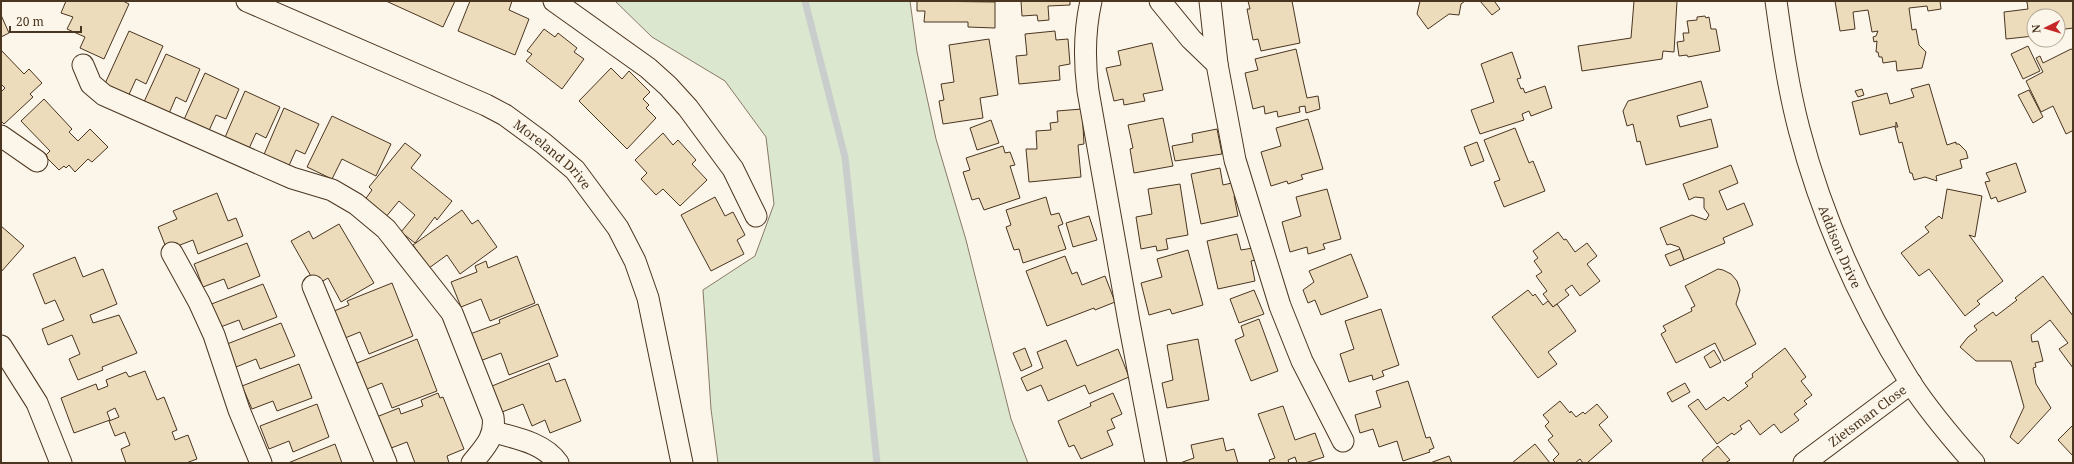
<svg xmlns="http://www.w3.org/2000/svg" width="2074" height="464" font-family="'Noto Serif',serif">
  <rect width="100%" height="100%" fill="#fbf6e9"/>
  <polygon fill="#dce7d0" stroke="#887966" points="615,1 910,1 917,52 936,139 966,240 1011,419 1028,463 718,463 711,409 703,290 755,256 774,204 766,137 725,81 652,37"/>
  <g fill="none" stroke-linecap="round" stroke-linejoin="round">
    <polyline stroke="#c9cecd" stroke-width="7" points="805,1 845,157 877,463"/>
  </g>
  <g fill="#ecdcbc" stroke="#4a3520">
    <polygon points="66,1 123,1 129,4 104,59 80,48 85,37 67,29 73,17 61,13"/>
    <polygon points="386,1 455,1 443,27"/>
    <polygon points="470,1 512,1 509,10 529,19 515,55 458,31"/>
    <polygon points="917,1 995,2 995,28 968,27 968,22 924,22 925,11 917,11"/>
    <polygon points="1021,1 1070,1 1070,5 1048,6 1049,20 1038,21 1037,15 1022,16"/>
    <polygon points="1248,1 1292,1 1300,43 1261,51 1258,39 1253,40 1247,9 1250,9"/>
    <polygon points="1420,1 1465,1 1461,4 1459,15 1449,14 1428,29 1417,14"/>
    <polygon points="1480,1 1496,1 1495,2 1500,9 1492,15"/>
    <polygon points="1634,1 1677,1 1674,52 1663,51 1662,59 1582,71 1578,46 1631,38"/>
    <polygon points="1835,1 1940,1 1941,9 1928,11 1927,6 1909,8 1912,30 1916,29 1919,45 1926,52 1922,68 1897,71 1896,61 1883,63 1882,57 1879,57 1878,52 1876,52 1877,41 1874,42 1873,37 1876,36 1878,31 1872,32 1868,10 1853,12 1855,29 1840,31"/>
    <polygon points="2024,1 2073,1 2073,28 2058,30 2058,16 2034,16 2034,36 2006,39 2004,12 2028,9 2027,2"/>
    <polygon points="1,15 9,33 1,37"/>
    <polygon points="1705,16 1706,18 1709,17 1711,29 1716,29 1720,51 1688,57 1687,55 1679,56 1677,42 1684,41 1683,33 1689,33 1687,21 1697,20 1697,17"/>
    <polygon points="544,29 555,37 558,33 577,48 574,52 584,59 562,89 526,61 532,54 527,51"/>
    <polygon points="129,31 163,46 146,84 136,79 127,99 103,88"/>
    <polygon points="1055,31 1056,40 1068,39 1070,64 1059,66 1060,80 1019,84 1016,56 1027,55 1025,34"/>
    <polygon points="989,39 998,95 980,98 983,118 943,124 939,101 944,100 941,84 954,82 949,45"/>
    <polygon points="1152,43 1163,90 1143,94 1145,101 1124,105 1123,99 1114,101 1106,68 1121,65 1118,51"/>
    <polygon points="2028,46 2040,71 2023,79 2011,54"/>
    <polygon points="1296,49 1307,98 1318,96 1320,109 1306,113 1305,106 1299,107 1300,112 1278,117 1277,111 1265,114 1264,106 1253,109 1245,73 1258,70 1255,59"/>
    <polygon points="2071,49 2073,50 2073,133 2072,131 2066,134 2053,106 2041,112 2026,81 2043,72 2036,58 2040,56 2043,63"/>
    <polygon points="1,50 24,74 29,69 42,83 30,94 33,97 4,124 1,121 1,92 5,88 1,84"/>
    <polygon points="1512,52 1521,78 1517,79 1521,89 1523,88 1525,93 1545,86 1552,108 1531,116 1529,111 1522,114 1524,120 1480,134 1471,110 1494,102 1481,64"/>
    <polygon points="166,54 200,69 186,102 176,97 168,116 143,104"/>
    <polygon points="611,68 622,79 629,71 650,92 643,99 649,105 646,108 656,118 627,149 579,101"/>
    <polygon points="205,73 239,89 226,119 216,115 207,135 182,124"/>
    <polygon points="1701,81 1708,107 1677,116 1680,127 1711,119 1718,147 1646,165 1640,141 1637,142 1633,124 1627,126 1623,111 1628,101"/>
    <polygon points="1929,84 1947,145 1956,142 1956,144 1959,144 1966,151 1968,158 1960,160 1962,168 1936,176 1937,181 1925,177 1914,180 1912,173 1910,173 1902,142 1899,143 1895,127 1898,127 1896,122 1896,126 1860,135 1852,102 1887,93 1890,104 1914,97 1911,89"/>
    <polygon points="1862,89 1864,95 1858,97 1855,91"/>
    <polygon points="2029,90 2043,117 2033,123 2018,95"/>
    <polygon points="245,91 280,107 266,138 256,133 247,153 223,142"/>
    <polygon points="44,99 72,129 69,132 78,141 90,129 108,147 92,162 88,159 75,172 69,165 66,168 64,166 59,170 45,156 50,151 21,121"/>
    <polygon points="284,108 319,124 305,154 296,150 287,170 262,159"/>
    <polygon points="1082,109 1084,144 1078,145 1081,177 1029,182 1026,149 1037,149 1036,131 1051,130 1050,123 1058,122 1057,111"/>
    <polygon points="332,116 391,144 376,176 342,159 332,179 307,167"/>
    <polygon points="1163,118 1173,166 1134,173 1130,149 1133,148 1128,125"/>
    <polygon points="1308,119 1323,169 1301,175 1303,179 1288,184 1287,181 1271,186 1261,152 1281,146 1276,128"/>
    <polygon points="991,120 999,143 977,150 970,128"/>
    <polygon points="1515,128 1529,163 1533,161 1545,191 1504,207 1494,182 1500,180 1484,140"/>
    <polygon points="1217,129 1222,154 1175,161 1172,146 1193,142 1192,134"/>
    <polygon points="663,133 673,145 678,140 696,160 692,164 707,180 680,206 663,189 656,195 641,179 647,173 635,160"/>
    <polygon points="1477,142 1484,161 1471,166 1464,147"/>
    <polygon points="405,143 421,155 411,168 452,201 437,220 435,217 415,243 401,232 415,215 399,201 385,218 364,201 372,190 369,187"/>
    <polygon points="1003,146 1005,153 1010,152 1015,165 1010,166 1020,198 984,210 979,198 972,200 963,172 970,170 966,158"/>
    <polygon points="2016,163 2026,192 1998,202 1996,197 1991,199 1985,182 1990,181 1986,173"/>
    <polygon points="1731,165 1738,183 1719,191 1727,210 1744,203 1753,225 1723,238 1725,243 1684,260 1679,247 1670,244 1667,245 1660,228 1692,215 1706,220 1709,215 1704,208 1704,198 1695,197 1689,200 1683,184"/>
    <polygon points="1220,168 1223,185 1236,182 1238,195 1234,196 1238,216 1201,224 1191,174"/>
    <polygon points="1180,184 1188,235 1166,239 1168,249 1157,251 1156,246 1141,249 1136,217 1152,214 1148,189"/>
    <polygon points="1327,189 1341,239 1323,244 1325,249 1308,254 1307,247 1290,252 1282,222 1301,216 1296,197"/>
    <polygon points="1947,189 1982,196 1975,237 1969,235 2003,281 1977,301 1980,304 1965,316 1929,269 1919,276 1901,253 1929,232 1925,227 1939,216 1942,219"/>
    <polygon points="217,193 228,221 236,218 243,236 198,254 193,240 167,250 158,227 177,219 173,211"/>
    <polygon points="715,197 725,216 733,212 745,235 737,240 744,254 711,271 681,215"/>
    <polygon points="1046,197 1051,215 1059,213 1063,224 1058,226 1066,249 1023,263 1019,249 1014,250 1006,227 1011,225 1006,210"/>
    <polygon points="462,210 472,224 478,220 497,247 460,274 447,255 429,268 413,245"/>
    <polygon points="1089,216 1097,240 1073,247 1066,223"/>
    <polygon points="339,224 374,283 341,302 328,278 316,285 291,241 309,231 313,239"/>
    <polygon points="1,226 24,246 1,272"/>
    <polygon points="1558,232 1564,240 1566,239 1575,252 1587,243 1597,256 1587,264 1600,281 1580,296 1572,285 1565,290 1569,295 1553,307 1543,294 1547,291 1536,276 1542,272 1534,261 1538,258 1533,251"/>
    <polygon points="1237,234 1241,250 1253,248 1256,260 1251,261 1255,281 1218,289 1207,241"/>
    <polygon points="247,243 260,276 228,289 224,279 203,287 194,264"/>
    <polygon points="1680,249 1684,260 1670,266 1665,255"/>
    <polygon points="1188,250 1203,305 1172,314 1170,309 1149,315 1141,283 1162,277 1157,259"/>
    <polygon points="1351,254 1368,297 1321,315 1315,300 1308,303 1303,290 1314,282 1309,271"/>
    <polygon points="517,256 535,303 490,321 481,299 461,307 451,282 477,272 475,266 486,261 488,268"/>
    <polygon points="1065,256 1072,274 1077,272 1082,285 1105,276 1115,302 1095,310 1094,308 1047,326 1026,271"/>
    <polygon points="75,257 83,277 103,269 117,304 90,315 93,323 119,315 137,353 102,367 103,370 78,380 69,359 80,354 72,335 48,345 42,329 64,320 55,300 45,304 33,274"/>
    <polygon points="1718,269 1723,270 1731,274 1737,281 1740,290 1736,304 1756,344 1724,361 1715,343 1676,363 1661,334 1666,331 1663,326 1692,311 1691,308 1695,306 1685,286"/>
    <polygon points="2043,276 2073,316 2073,368 2059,349 2068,343 2050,320 2031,335 2032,342 2038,341 2043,361 2035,363 2036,367 2033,368 2036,384 2051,408 2018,444 2010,437 2024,407 2011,361 1976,361 1960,347 1968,337 1977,330 1974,326 1993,312 1996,316 2017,300 2015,298"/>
    <polygon points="392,283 413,336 369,354 360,332 340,340 329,313 349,305 347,301"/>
    <polygon points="263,284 277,317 243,330 239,320 218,328 209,305"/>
    <polygon points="1254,290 1264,314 1239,323 1230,299"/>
    <polygon points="1528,290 1533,296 1535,294 1543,305 1548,301 1553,307 1557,304 1576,331 1548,352 1557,364 1538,378 1492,317"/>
    <polygon points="538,304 558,356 509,375 501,353 480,361 470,334 500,323 499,320"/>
    <polygon points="1381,309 1399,365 1382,371 1384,376 1373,380 1372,375 1349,382 1340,354 1354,349 1345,321"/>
    <polygon points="1259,319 1278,371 1251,381 1235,340 1244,336 1241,326"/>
    <polygon points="281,323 295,356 260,369 256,359 236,367 227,344"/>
    <polygon points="417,339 437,391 392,408 382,383 362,391 352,365"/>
    <polygon points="1198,339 1209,400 1167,408 1162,383 1173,380 1167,345"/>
    <polygon points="1066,340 1077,366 1118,349 1129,377 1089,394 1085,385 1048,401 1041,385 1027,391 1021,378 1043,368 1037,352"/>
    <polygon points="1025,348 1032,366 1021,371 1013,353"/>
    <polygon points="1785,348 1806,377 1801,381 1812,395 1804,401 1807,404 1794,414 1799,420 1781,433 1774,424 1760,435 1749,420 1740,426 1742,429 1734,435 1732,433 1717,444 1688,406 1698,399 1706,410 1724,397 1728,401 1748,386 1745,383 1753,377 1752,374"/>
    <polygon points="1714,350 1721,362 1710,368 1704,357"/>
    <polygon points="549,363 556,382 565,379 581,421 550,433 545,420 532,426 523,404 502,412 492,386"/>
    <polygon points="299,364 312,398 277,411 273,401 252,409 242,386"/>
    <polygon points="145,371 157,400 164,397 177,430 172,432 175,440 188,435 197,459 186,463 126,463 121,449 130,445 125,432 115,436 109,421 119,417 115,408 107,412 110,420 74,433 61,398 96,384 98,390 108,386 106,380 126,372 129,377"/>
    <polygon points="1408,381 1426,438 1430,437 1434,448 1429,450 1430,452 1403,461 1397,441 1379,447 1373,429 1360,433 1355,415 1381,407 1376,391"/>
    <polygon points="1685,383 1690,392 1672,402 1667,393"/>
    <polygon points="438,393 440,398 443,397 464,449 447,456 449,463 415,463 407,442 386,450 374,418 399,408 401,414 423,406 421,400"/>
    <polygon points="1113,393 1122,414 1111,419 1115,428 1107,431 1113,445 1081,459 1074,445 1069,447 1058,421 1091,406 1090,403"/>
    <polygon points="1560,401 1570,413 1571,411 1576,417 1583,412 1585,414 1597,404 1608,417 1599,425 1612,441 1587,463 1583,463 1580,459 1575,463 1556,463 1553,460 1559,454 1548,440 1553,436 1545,426 1549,422 1543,415"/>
    <polygon points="317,404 329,437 293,452 289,441 269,449 260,426"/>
    <polygon points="1283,406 1295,440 1315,433 1324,457 1305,463 1297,463 1295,457 1288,460 1289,463 1270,463 1269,460 1275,458 1258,414"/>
    <polygon points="2073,425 2073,456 2058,440"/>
    <polygon points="1223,438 1226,451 1234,449 1238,463 1180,463 1194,458 1191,445"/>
    <polygon points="335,444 342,463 288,463"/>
    <polygon points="1535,444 1550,463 1512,463"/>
    <polygon points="1718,446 1730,460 1725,463 1704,463 1702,460"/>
    <polygon points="1449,456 1452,463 1430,463"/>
  </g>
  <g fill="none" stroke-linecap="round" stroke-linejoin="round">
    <g stroke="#4a3520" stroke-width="23">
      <g id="minor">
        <path id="s1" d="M247 1 486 105 505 115 543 143 575 170 618 228 635 261 648 298 682 463"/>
        <polyline points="554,1 648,68 668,86 688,108 733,169 756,216"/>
        <path d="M1091 1C1084 32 1084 60 1088 91L1129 322 1156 463"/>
        <polyline points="1160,1 1191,39 1217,64 1235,160 1280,306 1302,361 1343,441"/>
        <polyline points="1210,1 1217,64"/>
        <path id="s2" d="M1776 1C1782 44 1788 87 1799 129 1822 218 1861 304 1910 382 1929 411 1951 437 1974 463"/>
        <path d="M83 65 91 84 104 95 292 178 332 190 356 204 386 229 452 313 493 417C496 437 484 448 472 463"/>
        <polyline points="1,136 37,161"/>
        <polyline points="172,253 199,302 214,335 239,410 261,463"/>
        <polyline points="313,286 386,463"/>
        <polyline points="1,346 37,403 61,463"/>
        <path d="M494 432C516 438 544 443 558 463"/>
        <path id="s3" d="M1804 463 1911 383"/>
      </g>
    </g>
    <use href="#minor" stroke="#fbf6e9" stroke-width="21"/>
  </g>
  <g text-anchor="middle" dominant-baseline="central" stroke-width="3" stroke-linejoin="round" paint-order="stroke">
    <g font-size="13" fill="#4a3520" stroke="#fbf6e9">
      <text stroke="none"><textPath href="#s1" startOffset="344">Moreland Drive</textPath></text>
      <text stroke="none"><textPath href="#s2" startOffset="255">Addison Drive</textPath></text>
      <text stroke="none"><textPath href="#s3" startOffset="79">Zietsman Close</textPath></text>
    </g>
  </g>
  <rect width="2074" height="464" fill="none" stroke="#4a3520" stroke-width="4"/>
  <g transform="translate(2046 28) rotate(265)"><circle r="19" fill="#fbf6e9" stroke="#b4a999"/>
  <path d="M0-3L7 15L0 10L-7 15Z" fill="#c62828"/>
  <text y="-6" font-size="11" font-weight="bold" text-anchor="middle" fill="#4a3520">N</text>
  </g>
  <path d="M10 26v6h71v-6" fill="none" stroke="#4a3520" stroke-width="2"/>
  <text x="16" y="26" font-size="12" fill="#4a3520" stroke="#fbf6e9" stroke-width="3" paint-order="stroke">20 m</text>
</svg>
